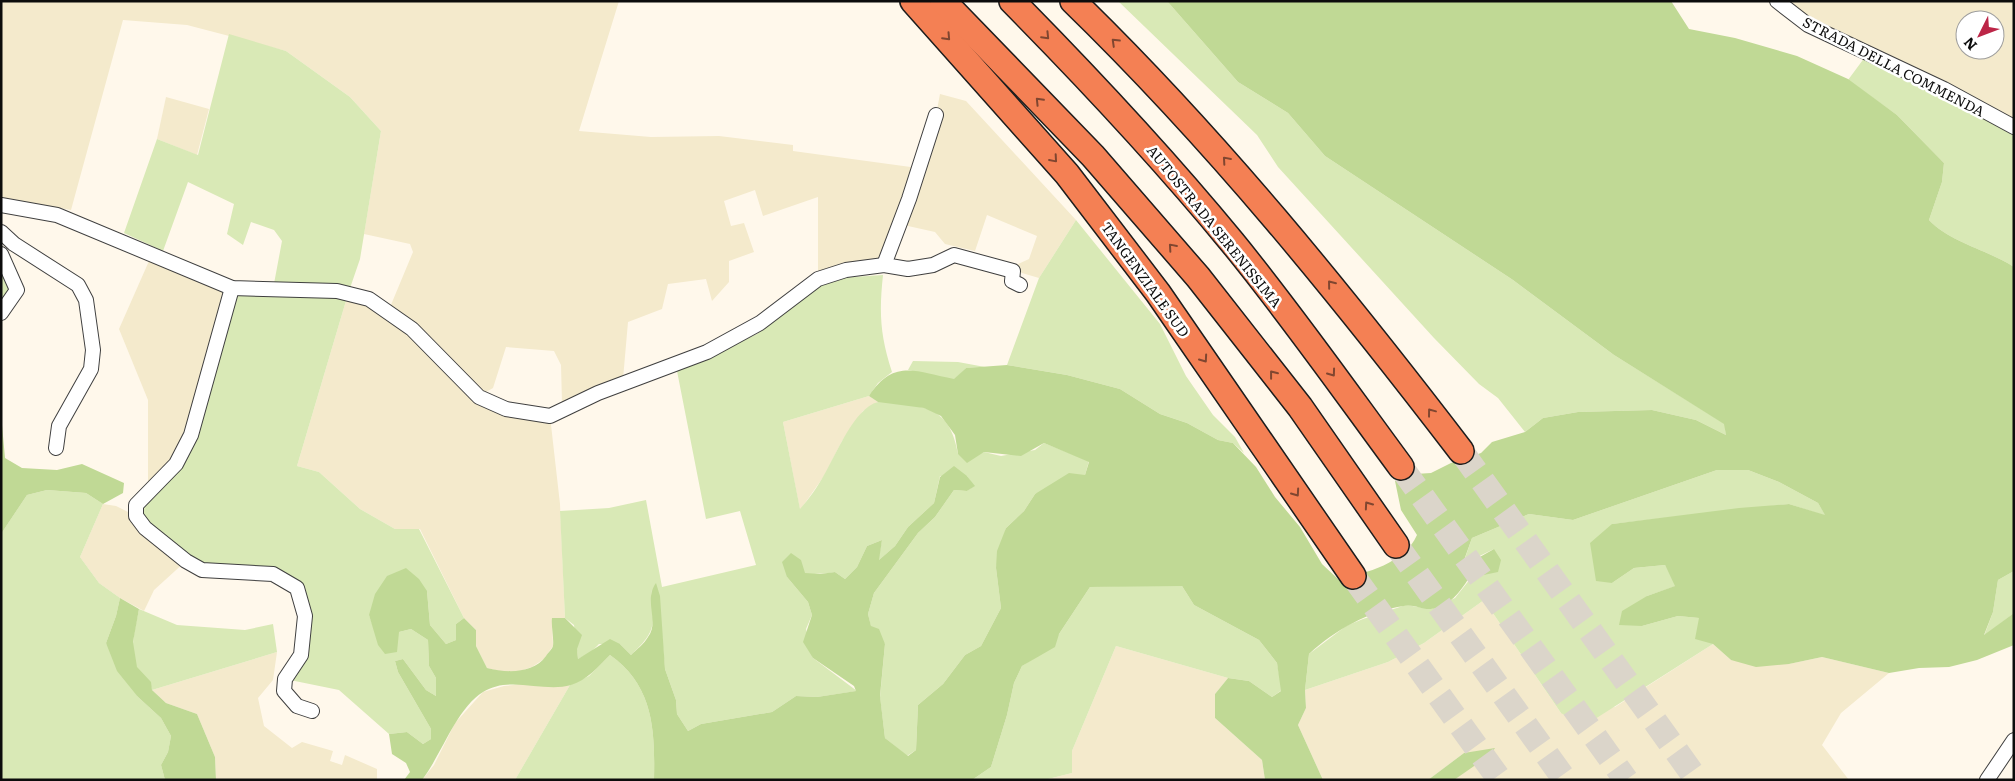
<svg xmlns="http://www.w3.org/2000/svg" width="2015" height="781" font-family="Literata,serif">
  <rect width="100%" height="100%" fill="#fff8eb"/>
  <g fill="#f4eacc" fill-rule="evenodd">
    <polygon points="1,1 619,1 579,131 651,137 719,136 793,145 793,151 918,168 936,115 940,94 966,101 1076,220 1039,278 1022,273 1014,266 1029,259 1037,236 987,215 975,251 945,244 935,232 899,224 884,265 818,279 818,197 763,216 755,190 724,201 731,226 744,223 754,252 729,261 729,282 712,301 706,279 668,284 662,309 628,322 623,379 562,403 561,365 554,351 506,347 493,388 479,396 550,416 560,504 565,618 552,618 553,646 544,659 532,667 517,672 503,672 487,668 476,646 476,630 464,618 420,529 395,529 360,509 319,472 297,466 348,294 388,312 413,252 410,244 364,234 381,131 350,97 286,51 187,25 123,20 71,210 1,197"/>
    <path d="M1777 1H2014V127ZM1965 20H1995V50H1965Z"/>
    <polygon points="166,97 209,109 197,155 157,139"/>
    <polygon points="149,261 188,278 232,288 191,435 157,483 148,481 148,400 119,329"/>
    <polygon points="869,396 878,402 863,411 842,441 824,476 800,510 783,422"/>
    <polygon points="103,504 116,506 136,516 186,561 154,590 144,611 120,598 99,583 80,557"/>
    <polygon points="1484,600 1561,713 1615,707 1713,644 1731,660 1789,664 1822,657 1889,673 1841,713 1822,745 1849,780 1454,780 1469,768 1464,753 1428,780 1323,780 1298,725 1306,708 1305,690 1388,662 1424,643"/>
    <polygon points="1116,646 1228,678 1215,694 1215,718 1262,760 1265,780 1044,780 1072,773 1072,751"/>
    <polygon points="277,652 273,680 258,698 264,726 292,748 302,742 333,751 330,761 342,765 345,755 377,769 377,780 216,780 215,757 197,714 166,703 152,690"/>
    <polygon points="524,684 570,685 515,780 422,780 434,765 455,723 483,692 504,686"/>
  </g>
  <g fill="#d9e9b6">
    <polygon points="1118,1 1167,1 1238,82 1288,113 1325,156 1513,280 1614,355 1725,424 1726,435 1696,420 1652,410 1578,412 1543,418 1525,432 1498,398 1479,384 1434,338 1278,167 1257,135"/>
    <polygon points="229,34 286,51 350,97 381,131 360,259 348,294 297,466 319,472 360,509 395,529 419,529 464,618 456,624 456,640 446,644 430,625 427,591 369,615 374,629 399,632 411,629 428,640 429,666 436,678 436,696 426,690 403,659 395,661 398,672 431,729 431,739 423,744 407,732 389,734 339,690 285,679 299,660 297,588 273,574 202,570 136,516 176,464 232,288 273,289 282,241 274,230 251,222 243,245 227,234 234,204 188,182 163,251 124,233 157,139 198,155"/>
    <path d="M1868 53 2014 127V267C1986 249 1951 243 1929 220L1942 182 1944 163 1897 115 1848 80Z"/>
    <polygon points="1076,220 1160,324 1186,376 1213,415 1235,437 1244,453 1233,443 1218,440 1187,423 1160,414 1120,389 1067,375 1007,365 1039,278"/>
    <polygon points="1,254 17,290 1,313"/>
    <path d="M883 275C879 313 880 335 892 372L878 383 869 396 783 422 800 509C809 499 818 486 824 475 836 455 854 408 878 402 891 399 908 404 920 407 946 412 954 432 958 454L974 456 984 452 1001 456 1035 450 1044 443 1089 461 1085 475 1035 494 1024 511 1006 528 996 568 1001 608 981 646 965 655 943 684 918 705 916 750 907 756 885 738 880 697 885 644 871 627 868 614 874 593 918 533 935 517 954 490 967 491 974 486 967 476H940L934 503 908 527 895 546 878 561 882 540 867 546 857 567 845 579 835 572C819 575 804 573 787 577L808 602 812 615 806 629 813 658 857 691 817 697 796 696 772 712 701 724 688 731 677 714 676 700 665 669 660 614 652 590C650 601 653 607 653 618 653 635 642 644 631 655L620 644H599L590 653 578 659 574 625 565 618 560 511 609 508 646 500 662 587 756 565 740 511 706 519 677 371 757 334 813 289 839 278Z"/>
    <polygon points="913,361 958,362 985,367 966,368 954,380 908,370"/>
    <polygon points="1717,470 1748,470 1779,482 1818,503 1826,516 1789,504 1612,524 1612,583 1634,568 1665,565 1676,586 1647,596 1642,626 1678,616 1699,618 1713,644 1584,726 1561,713 1484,600 1424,643 1388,662 1305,690 1309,654 1346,626 1363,619 1406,605 1431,609 1455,598 1494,549 1463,564 1472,538 1529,514 1573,520"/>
    <polygon points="47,490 86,493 103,504 80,557 99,583 120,598 116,616 106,643 138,697 161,718 171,736 168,752 161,765 165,780 1,780 1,534 27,495"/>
    <polygon points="2014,571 2014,613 1984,636 1993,612 1998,580"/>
    <polygon points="1147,585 1182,586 1194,605 1259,640 1277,663 1282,690 1272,697 1249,681 1228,678 1116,646 1072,751 1072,773 1044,780 972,780 991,767 1007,715 1014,683 1022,666 1036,657 1059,634 1090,587"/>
    <path d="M139 609 177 625 245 630 273 624 277 652 152 690C150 679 143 677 137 668 128 653 136 625 139 609Z"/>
    <path d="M610 655C654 686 655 731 654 780H515L570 685 589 676Z"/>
  </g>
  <g fill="#c0d995">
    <path d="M1167 1H1671L1689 29 1735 38 1797 56 1848 79 1897 115 1944 163 1942 182 1929 220C1951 243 1986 249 2014 267V571L1998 580 1993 612 1984 635 2014 613V645L1977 660 1949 667 1919 668 1889 673 1822 657 1789 664 1756 667 1731 660 1713 644 1695 639 1699 618 1678 616 1642 626 1619 625 1622 611 1647 596 1675 586 1665 565 1634 568 1612 583 1596 581 1590 543 1612 524 1739 508 1789 504 1825 515 1818 503 1779 482 1748 470H1717L1573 520 1529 514 1472 538 1463 563 1478 558 1494 549 1501 560 1498 572 1469 578C1460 592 1450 606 1431 609 1423 610 1413 604 1404 606 1369 611 1335 630 1309 654L1305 690 1306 708 1298 725 1323 780H1265L1262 760 1215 718V694L1228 678 1249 681 1272 697 1281 691 1277 663 1259 640 1194 605 1182 586 1090 587 1059 634 1055 647 1022 666 1014 683 1007 715 991 767 972 780H654C655 731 654 686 610 655 598 667 587 680 571 685 543 693 510 675 483 692 456 709 442 754 422 780H404L410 772 406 763 392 754 389 734 407 732 423 744 431 739V729L398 672 395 661 403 659 426 690 436 696V678L429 666 428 640 411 629 399 632 397 652 385 654 378 645 369 615 375 594 387 576 406 568 419 579 427 591 430 625 446 644 456 640V624L464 618 476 630V646L487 668C507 673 533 674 546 656 548 653 552 649 553 646 554 638 551 626 552 618H565L582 635 577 649 578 659 610 639 620 644 631 655C637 649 644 644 648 637 660 621 643 601 656 583L660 596 665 669 676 700 677 714 688 731 701 724 772 712 796 696 817 697 856 691 854 686 813 658 803 642 812 615 808 602 787 577 782 562 791 553 801 560 805 573 820 574 835 572 845 579 857 567 867 546 882 540 879 560 895 546 908 527 934 503 940 477 954 466 967 476 975 486 967 491 954 490 935 517 918 533 874 593 868 614 871 626 879 629 885 644 880 696 885 738 908 756 916 750 918 705 943 684 965 655 981 646 1001 608 996 568 997 551 1006 528 1024 511 1035 494 1069 473 1085 475 1089 462 1044 443 1021 456 984 452 967 463 958 454 955 435 941 416 924 408 878 402 869 396C894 358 916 372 954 379L966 368 1007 365 1067 375 1120 389 1160 414 1187 423 1218 440 1233 443 1256 467 1275 497 1300 527 1322 564 1339 580C1367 572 1404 564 1417 535L1401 510 1395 481 1415 474 1431 473 1451 463 1481 453 1492 442 1525 432 1543 418 1578 412 1652 410 1696 420 1726 435 1724 424 1614 355 1513 280 1325 156 1288 113 1238 82Z"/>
    <polygon points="1,414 5,458 22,468 57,470 82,464 124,483 123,493 103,504 86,493 47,490 27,495 1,534"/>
    <polygon points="120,598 139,609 133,642 137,667 151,682 152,690 166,703 197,714 215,757 216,780 165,780 161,765 168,752 171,736 161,718 138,697 117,671 106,643 116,616"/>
    <polygon points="1495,748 1490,755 1454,780 1428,780 1464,753"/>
  </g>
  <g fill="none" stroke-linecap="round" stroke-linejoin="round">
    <g stroke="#dbd5ca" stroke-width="25" stroke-dasharray="25 12" stroke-linecap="butt">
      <polyline points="1461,451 1697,780"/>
      <polyline points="1401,467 1626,780"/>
      <polyline points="1396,545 1565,780"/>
      <polyline points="1353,576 1500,780"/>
    </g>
    <g stroke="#3f3f3f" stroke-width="16">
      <g id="street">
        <polyline points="1777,1 1808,25 1944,89 2014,127"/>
        <polyline points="1,205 57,215 232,288 337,291 369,299 412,329 479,397 506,409 550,416 598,393 707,352 760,323 818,279 846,270 884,265 908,269 933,265 954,255 1013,271 1012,281 1020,285"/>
        <polyline points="1,232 14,244 78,285 86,300 93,350 91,369 59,426 56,448"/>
        <polyline points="1,254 17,290 1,313"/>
        <polyline points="884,265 909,199 936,115"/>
        <polyline points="232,288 191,435 176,464 136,505 136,516 145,528 186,561 202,570 273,574 297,588 305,616 301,655 285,679 284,691 297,706 312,711"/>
        <polyline points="1987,780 2014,740"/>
      </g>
    </g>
    <g stroke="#1d1d1d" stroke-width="28">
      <g id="highway">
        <polyline points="913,1 1067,174 1158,293 1353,576"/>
        <polyline points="943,1 1093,156 1198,277 1300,407 1396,545"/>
        <path d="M1012 1C1089 79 1163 158 1232 242 1291 314 1345 391 1401 467"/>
        <path d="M1073 1C1216 140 1340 293 1461 451"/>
      </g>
    </g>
    <use href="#street" stroke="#fff" stroke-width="14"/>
    <use href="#highway" stroke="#f48054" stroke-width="25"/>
  </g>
  <defs><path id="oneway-chevron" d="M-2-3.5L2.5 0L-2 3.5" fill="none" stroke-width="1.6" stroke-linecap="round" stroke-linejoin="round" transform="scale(1.25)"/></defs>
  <g stroke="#804630">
    <use href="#oneway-chevron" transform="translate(1046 36) rotate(46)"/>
    <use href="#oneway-chevron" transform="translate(947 37) rotate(47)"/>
    <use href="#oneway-chevron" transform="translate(1115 42) rotate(-136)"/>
    <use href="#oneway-chevron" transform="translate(1039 101) rotate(-134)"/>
    <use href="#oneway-chevron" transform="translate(1054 159) rotate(49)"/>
    <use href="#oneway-chevron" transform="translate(1226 160) rotate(-131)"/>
    <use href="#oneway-chevron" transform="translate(1172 247) rotate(-131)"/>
    <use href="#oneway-chevron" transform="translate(1331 284) rotate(-129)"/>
    <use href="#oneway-chevron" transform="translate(1204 359) rotate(55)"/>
    <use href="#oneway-chevron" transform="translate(1332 373) rotate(54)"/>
    <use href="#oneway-chevron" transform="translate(1273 374) rotate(-128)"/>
    <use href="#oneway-chevron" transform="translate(1431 412) rotate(-127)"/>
    <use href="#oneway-chevron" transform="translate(1296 493) rotate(55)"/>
    <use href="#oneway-chevron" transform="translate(1368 505) rotate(-125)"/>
  </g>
  <g text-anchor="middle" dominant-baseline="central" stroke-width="5" stroke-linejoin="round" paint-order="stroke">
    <g font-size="14" fill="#0c0c0c" stroke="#fff">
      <text transform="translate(1894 66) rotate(27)">STRADA DELLA COMMENDA</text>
      <text transform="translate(1215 226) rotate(51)">AUTOSTRADA SERENISSIMA</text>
      <text transform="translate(1146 279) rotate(54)">TANGENZIALE SUD</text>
    </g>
  </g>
  <rect width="2015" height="781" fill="none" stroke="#0c0c0c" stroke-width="5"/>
  <g transform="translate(1980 35) rotate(228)"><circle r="24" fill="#ffffff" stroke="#9e9e9e"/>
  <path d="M0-4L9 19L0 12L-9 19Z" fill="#bc2547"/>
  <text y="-8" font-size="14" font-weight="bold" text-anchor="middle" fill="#0c0c0c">N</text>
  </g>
</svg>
